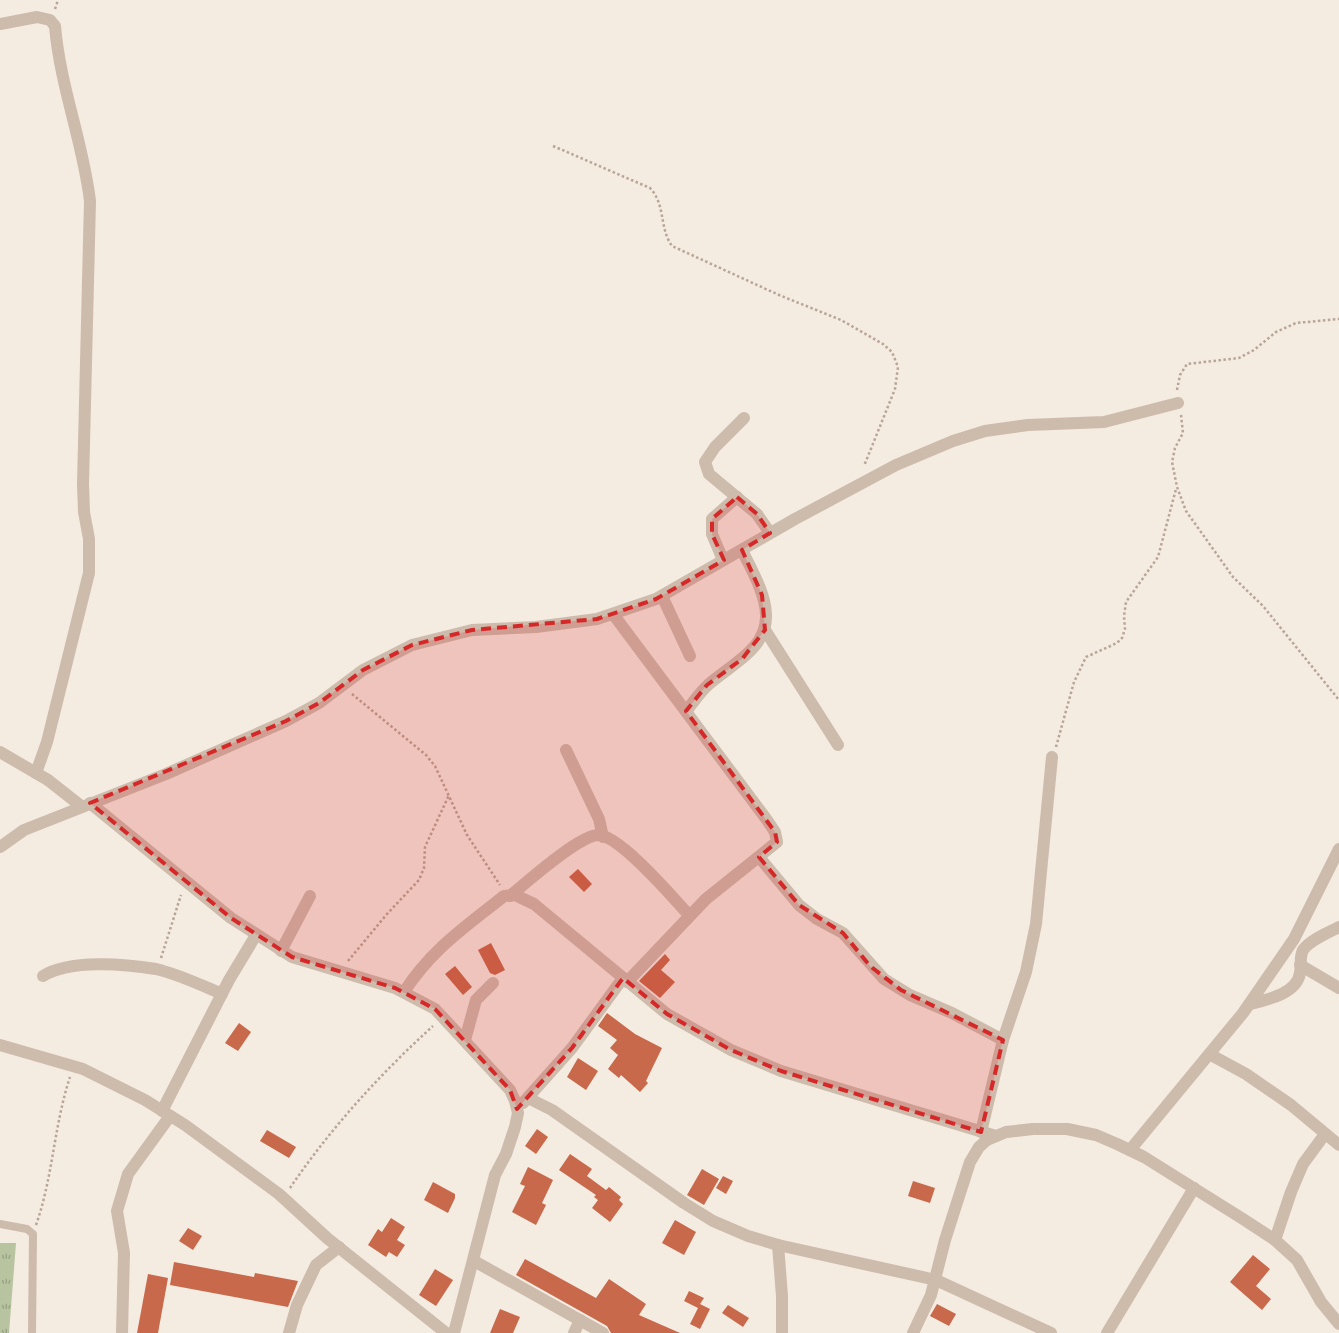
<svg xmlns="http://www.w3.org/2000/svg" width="1339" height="1333" font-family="Commissioner,sans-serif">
  <defs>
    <pattern id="grass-tufts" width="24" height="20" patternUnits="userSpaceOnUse" patternTransform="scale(1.25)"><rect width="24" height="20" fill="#b8c4a0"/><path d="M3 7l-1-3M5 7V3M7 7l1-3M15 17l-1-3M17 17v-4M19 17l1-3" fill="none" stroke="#97a083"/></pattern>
  </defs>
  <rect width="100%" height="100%" fill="#f4ebe1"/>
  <polygon fill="url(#grass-tufts)" points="0,1243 16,1243 9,1333 0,1333"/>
  <g fill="#c8694b">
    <polygon points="578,869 592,884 584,892 569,877"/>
    <polygon points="491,943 505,970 495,975 490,973 478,950"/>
    <polygon points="665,954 670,960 661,970 675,982 660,998 639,981"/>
    <polygon points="455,966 472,987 463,995 445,974"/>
    <polygon points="607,1013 635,1034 662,1048 646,1081 648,1083 640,1092 621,1075 619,1078 608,1069 618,1055 610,1048 617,1040 598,1026"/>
    <polygon points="239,1023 251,1032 238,1051 225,1043"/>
    <polygon points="578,1058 598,1071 586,1090 567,1077"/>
    <polygon points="537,1129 548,1137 536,1154 525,1146"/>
    <polygon points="267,1130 296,1147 289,1158 260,1141"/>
    <polygon points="570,1154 592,1169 587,1176 606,1190 609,1187 621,1197 619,1200 623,1204 610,1222 592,1208 598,1200 594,1197 596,1195 559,1170"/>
    <polygon points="528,1167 553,1180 542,1203 546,1205 536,1225 512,1212 525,1186 520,1184"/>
    <polygon points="702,1169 719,1179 704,1205 687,1195"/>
    <polygon points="723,1176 733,1181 726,1194 716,1188"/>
    <polygon points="913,1181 935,1188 930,1203 908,1196"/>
    <polygon points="433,1182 455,1194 455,1198 448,1213 424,1200"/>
    <polygon points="391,1218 405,1227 397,1240 405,1245 397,1257 389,1252 386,1257 368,1245 378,1229 382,1232"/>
    <polygon points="675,1220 696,1232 684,1255 662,1243"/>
    <polygon points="188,1228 202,1236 193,1250 179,1241"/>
    <polygon points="1253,1255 1270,1269 1256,1286 1271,1299 1262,1310 1230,1282"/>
    <polygon points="525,1259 596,1298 609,1279 646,1304 639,1315 680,1333 611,1333 607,1326 516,1275"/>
    <polygon points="174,1262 254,1277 255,1273 298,1281 288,1307 170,1285"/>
    <polygon points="435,1269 453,1280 436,1306 419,1295"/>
    <polygon points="148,1274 168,1278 158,1333 137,1333"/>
    <polygon points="689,1291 704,1298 700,1304 710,1309 700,1329 690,1324 698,1308 684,1301"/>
    <polygon points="937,1304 956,1314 949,1326 930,1316"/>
    <polygon points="728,1305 749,1318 743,1327 722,1313"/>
    <polygon points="500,1309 520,1317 513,1333 490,1333"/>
  </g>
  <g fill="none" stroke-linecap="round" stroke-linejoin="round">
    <g stroke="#b9a596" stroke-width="2.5" stroke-dasharray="2.5 2.5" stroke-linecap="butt">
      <polyline points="55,9 58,0"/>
      <path d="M553 146 650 188C666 205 659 228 672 246L779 295 841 320 883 344 892 352 898 367 895 389 864 466"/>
      <polyline points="1177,390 1180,375 1187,364 1239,358 1254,350 1276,332 1296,323 1339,319"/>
      <polyline points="1181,415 1183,433 1175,448 1172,462 1177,487 1186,511 1233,577 1263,606 1339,700"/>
      <polyline points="352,694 426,755 435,766 467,835 500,885"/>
      <polyline points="1056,747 1074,682 1086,657 1117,643 1122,638 1125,629 1124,616 1126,602 1158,557 1176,489"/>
      <polyline points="161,958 181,895"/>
      <polyline points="348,961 387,914 419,880 424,868 425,847 449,795"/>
      <path d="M290 1188C330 1129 380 1074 433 1026"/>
      <path d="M36 1225C53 1177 54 1125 70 1077"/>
    </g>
    <polyline stroke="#cdbbac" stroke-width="8" points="0,1224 27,1229 33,1234 32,1333"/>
    <g stroke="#cdbbac" stroke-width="12">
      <path d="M0 24 37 17 50 20 55 26C60 86 83 142 90 201L83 484 84 512 89 539V573L47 742 36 773"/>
      <polyline points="744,418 715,447 705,462 709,474 757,514 770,533"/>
      <polyline points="723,560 712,534 712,519 737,497"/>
      <polyline points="662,596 690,656"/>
      <polyline points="613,614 767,820 775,832 777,842 706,899 627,982"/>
      <polyline points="765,630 838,745"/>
      <path d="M686 711C693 703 700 692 708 685 730 665 768 649 766 614 765 592 751 569 742 550"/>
      <polyline points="566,750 599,819 603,837"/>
      <polyline points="0,752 48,780 81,806"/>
      <polyline points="90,803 231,918 292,957 395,988 435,1009 510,1090 515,1101 518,1113 515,1127 506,1154 495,1175 454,1333"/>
      <polyline points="0,847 24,830 166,774 286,721 319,703 363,670 412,645 472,630 536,627 597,619 656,599 795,519 896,465 953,441 985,431 1028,425 1104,422 1178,403"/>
      <polyline points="759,857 799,905 817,919 843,933 884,979 910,995 952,1013 1003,1040"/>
      <path d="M510 896C527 882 578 836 598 835 620 835 674 899 689 915"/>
      <polyline points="281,951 310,896"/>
      <polyline points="1300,965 1339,988"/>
      <path d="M43 976C70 959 125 964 156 969 178 974 201 985 222 994"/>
      <path d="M404 992C432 949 464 928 504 896L515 895 534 904 667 1014 731 1050 781 1071 996 1136"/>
      <path d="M1250 1004C1266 1000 1297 994 1300 973 1302 965 1299 958 1303 950 1310 940 1328 933 1339 927"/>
      <polyline points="465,1040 476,1000 493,983"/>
      <polyline points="0,1045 83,1069 145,1100 185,1125 279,1194 327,1238 446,1333"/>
      <polyline points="1211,1055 1246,1074 1291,1105 1339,1145"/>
      <polyline points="528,1098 552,1110 684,1203 713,1221 748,1236 778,1245 936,1280 1051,1333"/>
      <polyline points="523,1103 572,1048 623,978"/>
      <polyline points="162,1111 229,980 256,935"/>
      <polyline points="981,1132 1003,1040 1026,972 1036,924 1052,757"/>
      <polyline points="1130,1150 1243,1013 1294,939 1339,849"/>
      <polyline points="1275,1240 1291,1192 1303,1164 1325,1134"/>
      <polyline points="778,1245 782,1296 782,1333"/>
      <polyline points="474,1261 603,1333"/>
      <polyline points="122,1333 124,1253 117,1211 128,1174 170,1116"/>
      <polyline points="289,1333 297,1305 316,1265 339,1247"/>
      <polyline points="574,1333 580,1320"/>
      <polyline points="913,1333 931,1295 945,1240 970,1162 979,1147 987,1140 1006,1132 1033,1129 1067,1129 1096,1135 1117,1144 1144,1157 1243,1219 1275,1240 1297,1260 1321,1302 1339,1324"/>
      <polyline points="1107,1333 1194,1188"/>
    </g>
  </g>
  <path fill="#d62828" fill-opacity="0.2" stroke="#d62828" stroke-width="4" stroke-dasharray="10 6" stroke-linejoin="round" d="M737 497 757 514 770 533 742 550 762 595 765 630 742 659 707 685 686 711 775 832 777 842 759 857 799 905 843 933 870 966 901 990 1003 1040 981 1132 781 1071 731 1050 667 1014 623 978 572 1048 517 1109 510 1090 435 1009 395 988 292 957 231 918 90 803 286 721 319 703 363 670 412 645 472 630 597 619 656 599 724 560 712 534V519Z"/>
</svg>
